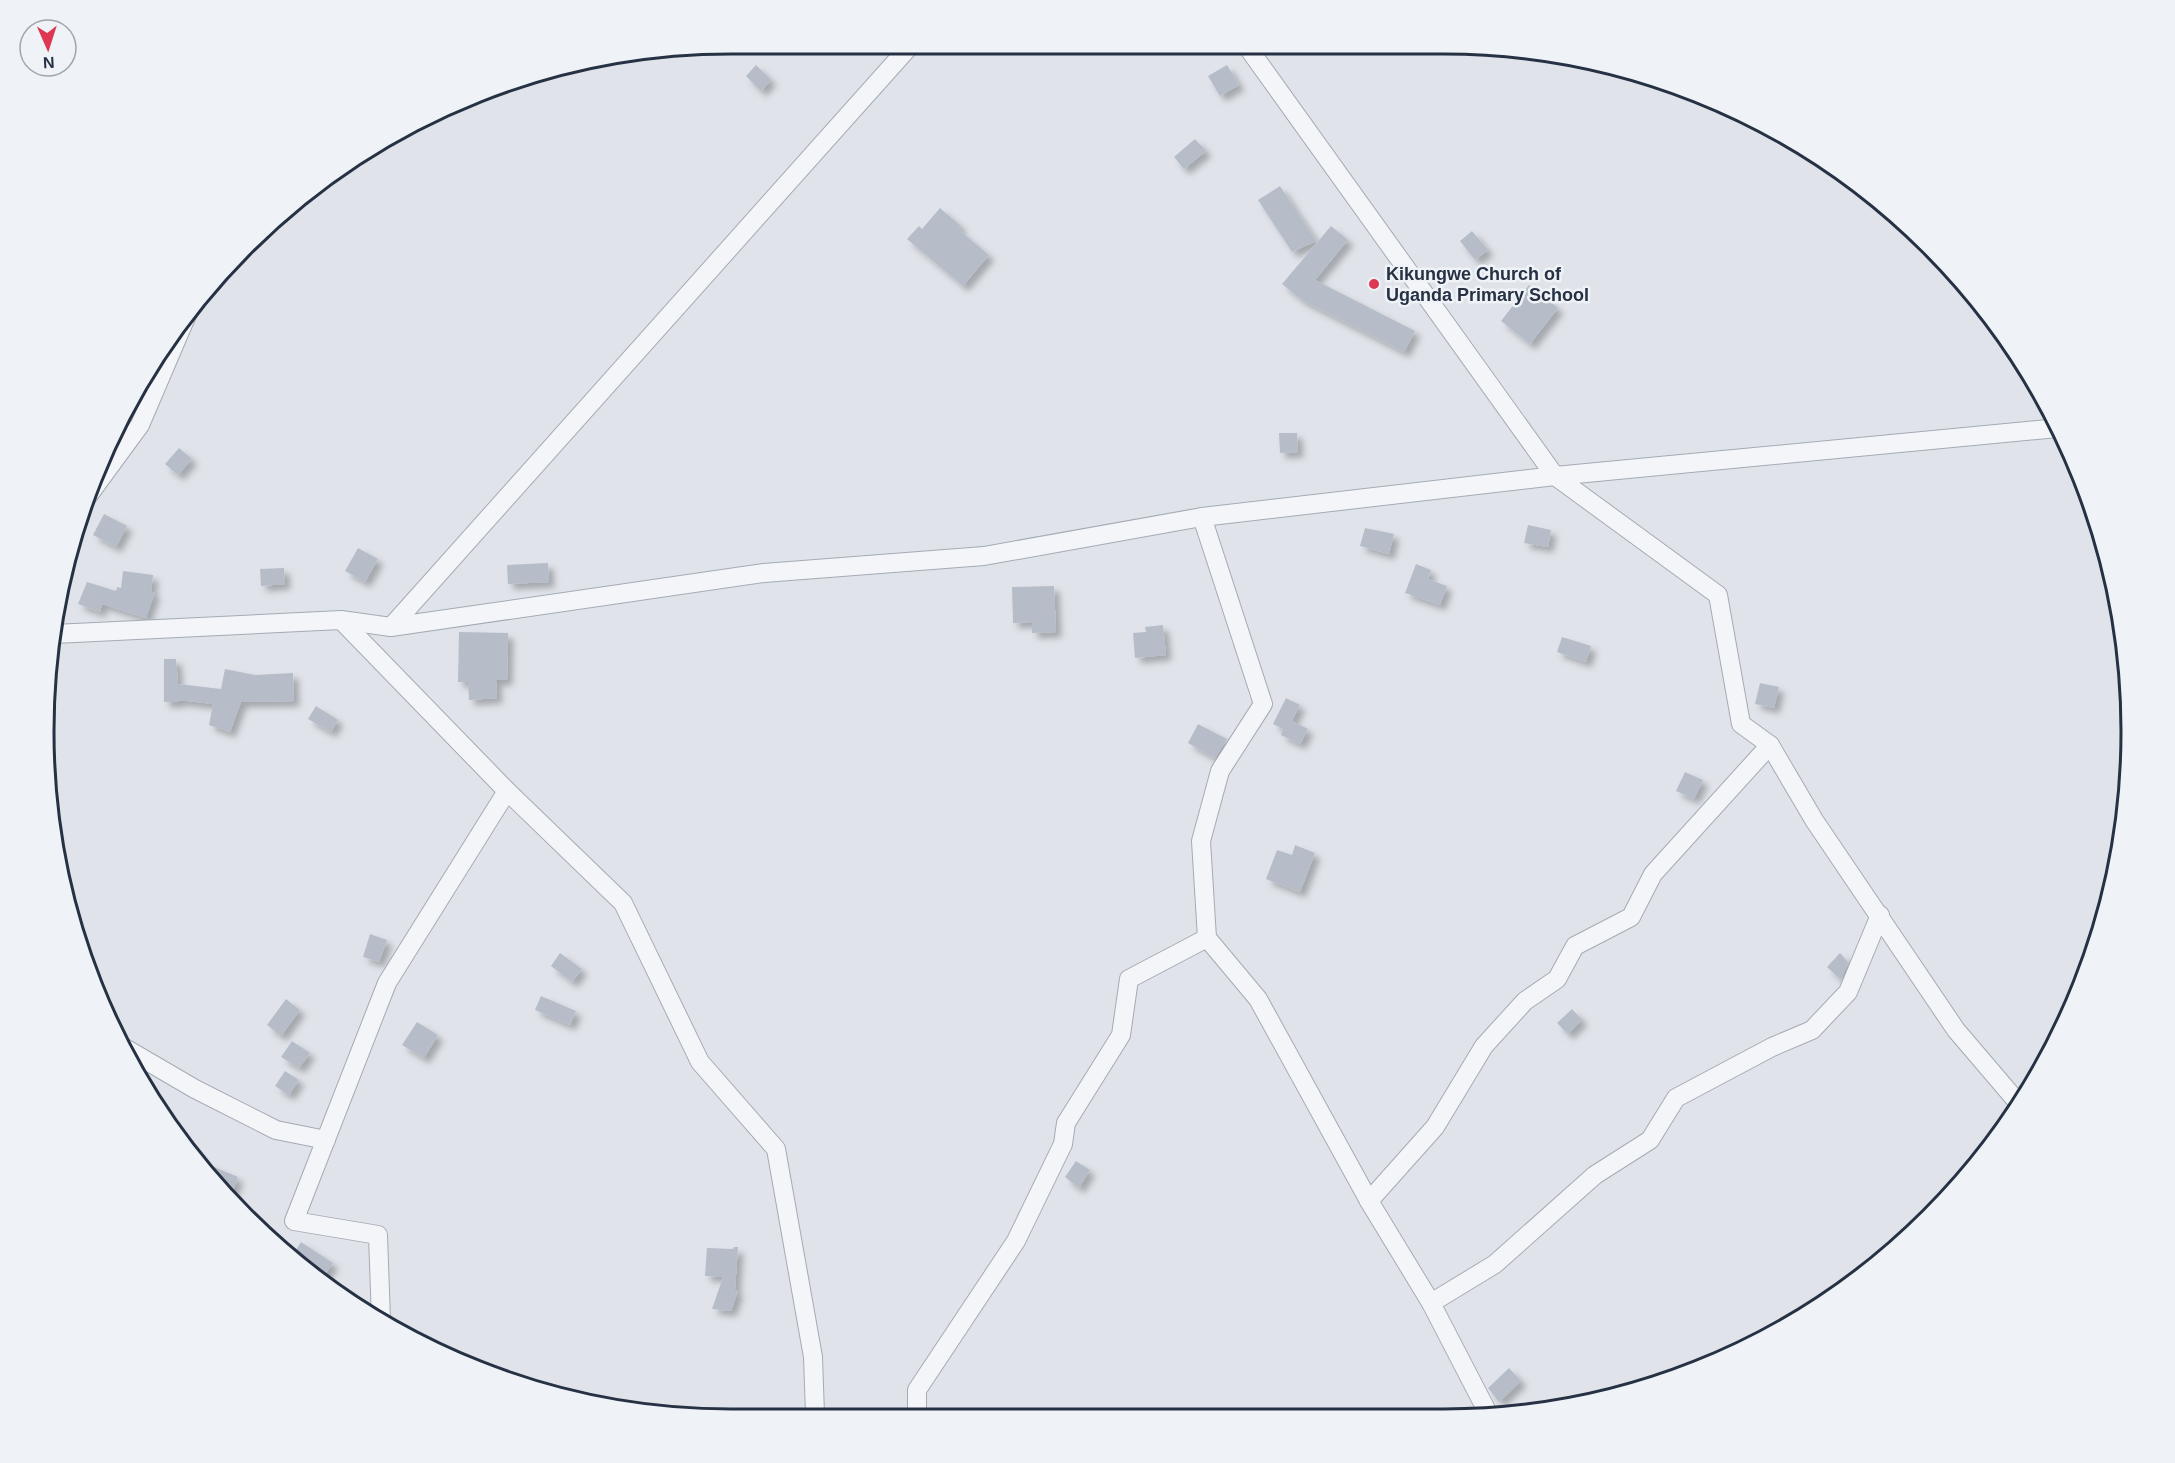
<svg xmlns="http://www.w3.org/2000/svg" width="2175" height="1463" font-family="Arial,sans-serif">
  <defs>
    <filter id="shadow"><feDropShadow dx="5.5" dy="5.5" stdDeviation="3" flood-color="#0004"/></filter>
  </defs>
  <rect width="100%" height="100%" fill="#e0e4ea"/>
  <g fill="#b6bdc9" filter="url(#shadow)">
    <polygon points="756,65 771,80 761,91 746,76"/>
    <polygon points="1227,65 1239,85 1220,96 1208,76"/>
    <polygon points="1195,139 1206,151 1184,169 1174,157"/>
    <polygon points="1280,186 1316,241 1292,252 1258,200"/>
    <polygon points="940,208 961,226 958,229 989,255 963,286 907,239 919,226 922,229"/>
    <polygon points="1331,226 1348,240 1315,280 1415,331 1404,352 1302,300 1282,284"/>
    <polygon points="1472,231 1488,250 1475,260 1460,241"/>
    <polygon points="1529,285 1558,308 1530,344 1501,321"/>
    <polygon points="1279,433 1297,433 1298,452 1280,453"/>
    <polygon points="179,448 192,459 178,475 165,464"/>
    <polygon points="104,514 127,526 116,547 93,535"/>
    <polygon points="1528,525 1551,530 1548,547 1524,543"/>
    <polygon points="1365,528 1394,534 1389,554 1360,546"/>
    <polygon points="358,548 378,559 365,582 345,571"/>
    <polygon points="548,563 549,582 508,584 507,565"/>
    <polygon points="1416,564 1431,570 1428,579 1447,586 1440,605 1405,593"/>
    <polygon points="284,568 285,584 261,586 260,569"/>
    <polygon points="123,571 153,575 151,592 155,592 146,618 102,604 100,612 78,604 87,582 116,591 117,587 121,588"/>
    <polygon points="1054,586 1056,632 1032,633 1032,622 1013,623 1012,587"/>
    <polygon points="1163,625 1166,655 1135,658 1133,633 1146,632 1145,627"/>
    <polygon points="459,632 508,633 507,680 496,680 497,698 469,700 468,682 458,682"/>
    <polygon points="1562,637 1591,646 1586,662 1557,652"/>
    <polygon points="164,659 176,659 178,684 221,689 225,669 255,675 293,673 294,701 241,702 230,732 209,725 213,704 179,700 179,702 164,702"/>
    <polygon points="1760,683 1779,687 1774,708 1755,704"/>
    <polygon points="1286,698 1300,705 1292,721 1308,729 1300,744 1281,735 1283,729 1273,724"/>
    <polygon points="316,706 338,720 331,732 308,719"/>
    <polygon points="1198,724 1227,739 1215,758 1188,743"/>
    <polygon points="1685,772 1703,780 1694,799 1676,791"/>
    <polygon points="1295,845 1315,853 1300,892 1266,879 1277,850 1292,855"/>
    <polygon points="370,934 387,940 379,962 363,957"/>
    <polygon points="560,953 582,969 572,982 551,966"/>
    <polygon points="1840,953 1848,962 1841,980 1827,967"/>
    <polygon points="541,996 576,1011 570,1025 535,1010"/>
    <polygon points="286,999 300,1010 281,1036 267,1025"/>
    <polygon points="1572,1009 1582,1020 1568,1034 1557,1023"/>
    <polygon points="417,1022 438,1035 424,1058 402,1045"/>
    <polygon points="292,1041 310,1053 299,1068 281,1057"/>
    <polygon points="285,1071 299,1080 289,1095 275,1086"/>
    <polygon points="1076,1161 1090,1170 1079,1188 1065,1177"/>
    <polygon points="202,1162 238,1177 230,1198 222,1188"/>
    <polygon points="301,1242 333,1263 320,1282 291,1258"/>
    <polygon points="734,1247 738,1247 735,1290 738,1291 731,1311 712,1309 723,1277 705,1276 707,1248 733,1249"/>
    <polygon points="1509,1368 1521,1381 1499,1402 1488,1388"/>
  </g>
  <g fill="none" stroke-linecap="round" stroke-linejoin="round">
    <g stroke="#a4abb5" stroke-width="20">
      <g id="minor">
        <polyline points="1246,45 1555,476 1718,595 1741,724 1770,745 1814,820 1956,1030 2020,1105"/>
        <polyline points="85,500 140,425 190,308"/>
        <polyline points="1202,517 1263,704 1220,771 1201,841 1207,938"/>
        <polyline points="341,620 507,791 387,983 294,1221 378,1235 381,1320"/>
        <polyline points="391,627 909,47"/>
        <polyline points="54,634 341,620 391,627 764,573 984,556 1202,517 1555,476 2058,428"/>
        <polyline points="507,791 623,903 700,1062 776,1149 813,1357 815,1414 822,1420"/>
        <polyline points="123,1047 195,1089 276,1130 326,1140"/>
        <polyline points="1431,1303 1495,1264 1595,1175 1650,1140 1676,1098 1772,1047 1812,1030 1848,992 1880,915"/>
        <polyline points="1489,1415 1431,1303 1369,1201 1435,1127 1484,1046 1525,1001 1557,979 1575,946 1631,917 1653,874 1770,745"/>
        <polyline points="917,1420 917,1390 1016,1241 1063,1144 1066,1123 1121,1035 1129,979 1207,938 1258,999 1369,1201"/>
      </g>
    </g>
    <use href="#minor" stroke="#f3f5f8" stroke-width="18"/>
  </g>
  <circle fill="#dd3752" stroke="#eff3f8" stroke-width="2" cx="1374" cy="284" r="6"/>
  <g text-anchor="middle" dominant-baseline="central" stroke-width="5" stroke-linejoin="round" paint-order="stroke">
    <g font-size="18" font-weight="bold" fill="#263144" stroke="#eff3f8" text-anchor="start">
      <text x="1386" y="274">Kikungwe Church of<tspan x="1386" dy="21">Uganda Primary School</tspan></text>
    </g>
  </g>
  <path d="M0 0H2175V1463H0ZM731 54H1444A677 677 0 0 1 2121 731V732A677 677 0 0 1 1444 1409H731A677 677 0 0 1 54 732V731A677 677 0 0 1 731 54Z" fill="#eff3f8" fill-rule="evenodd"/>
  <path fill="none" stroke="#263144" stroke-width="3" d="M731 54H1444A677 677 0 0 1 2121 731V732A677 677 0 0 1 1444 1409H731A677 677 0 0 1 54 732V731A677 677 0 0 1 731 54Z"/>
  <g transform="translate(48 48) rotate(177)"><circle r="28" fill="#eff3f8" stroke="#9fa5b0" stroke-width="1.5"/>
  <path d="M0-4.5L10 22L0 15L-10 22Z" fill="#dd3752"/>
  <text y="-9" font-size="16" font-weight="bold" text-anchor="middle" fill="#263144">N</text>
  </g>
</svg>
